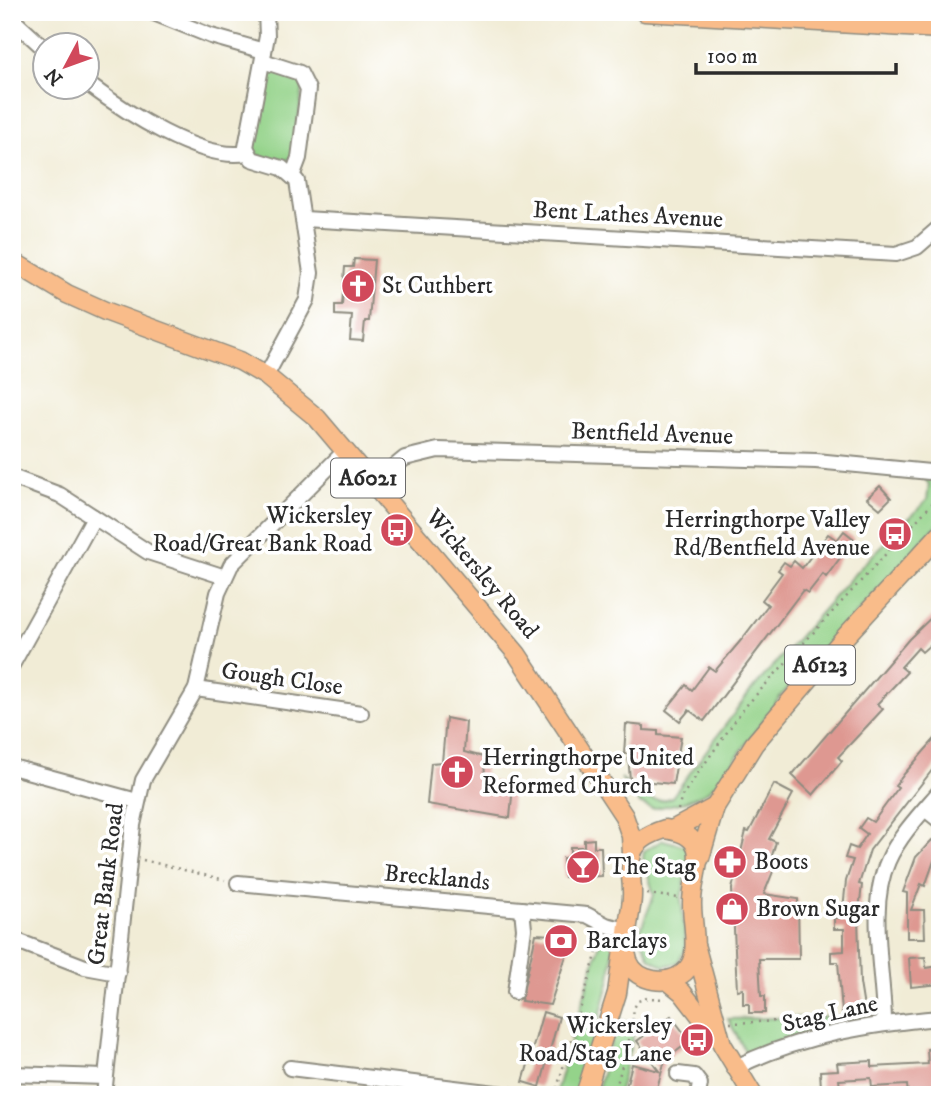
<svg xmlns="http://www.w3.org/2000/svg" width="952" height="1107" font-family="'IM FELL DW Pica',serif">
  <rect width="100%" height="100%" fill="#fff"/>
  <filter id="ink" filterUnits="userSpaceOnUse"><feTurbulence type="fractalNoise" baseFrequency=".0143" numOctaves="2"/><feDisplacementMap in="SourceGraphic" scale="14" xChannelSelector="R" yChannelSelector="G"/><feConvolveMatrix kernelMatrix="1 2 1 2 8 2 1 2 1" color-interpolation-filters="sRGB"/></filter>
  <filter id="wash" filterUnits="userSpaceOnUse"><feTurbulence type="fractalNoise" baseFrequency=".00686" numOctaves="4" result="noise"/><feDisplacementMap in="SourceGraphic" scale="28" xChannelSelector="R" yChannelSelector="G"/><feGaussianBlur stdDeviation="1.57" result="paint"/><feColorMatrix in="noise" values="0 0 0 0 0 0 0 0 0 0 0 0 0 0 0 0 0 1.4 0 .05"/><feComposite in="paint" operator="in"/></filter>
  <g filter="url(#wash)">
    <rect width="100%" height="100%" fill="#f1ecd6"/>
    <g fill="#94d38a" stroke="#607f5a" stroke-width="2">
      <polygon points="273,70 296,77 303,87 293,158 280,162 255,154 251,149 265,77"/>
      <path d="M923 477 940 478V522L779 698 721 779 707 792 684 802 652 809 639 803 621 778C636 792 652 808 672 797L750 692 859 569 927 500 929 484Z"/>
      <polygon points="663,840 686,846 690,860 681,898 686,949 677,963 664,966 650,958 639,934 654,895 643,858 644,851"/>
      <polygon points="604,929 614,942 610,979 581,1087 577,1095 555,1095"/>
      <polygon points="873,1016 835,1023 746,1053 728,1019"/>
      <polygon points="618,1019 636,1025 618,1095 596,1095"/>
    </g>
    <g id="blocks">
      <g fill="#de9891">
        <polygon points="354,259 374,260 369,321 365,321 363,341 350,340 352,316 335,315 335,305 342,305 345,267 353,267"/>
        <polygon points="880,486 891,498 880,509 867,498"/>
        <polygon points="844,531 854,539 826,577 823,574 808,593 803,590 704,721 689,710 680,721 666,710 686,685 692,690 709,667 715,671 742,639 768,605 762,600 782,573 778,570 784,562 790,566 794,561 802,568 828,534 837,540"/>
        <polygon points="940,609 940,636 922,652 918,648 901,667 907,672 877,704 883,709 838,757 842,761 813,795 792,775 909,639"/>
        <polygon points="446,718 466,722 464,752 484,757 485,780 513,785 510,818 427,804 431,763 442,762"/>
        <polygon points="626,724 644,726 644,730 658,731 658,735 681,737 673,784 630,780 628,754 624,754"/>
        <polygon points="940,733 940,760 870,850 859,884 862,885 858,918 860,983 865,1014 853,1015 852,1010 842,1012 838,962 831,962 831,952 844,951 844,929 834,929 834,918 842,918 846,881 853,860 845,858 849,846 857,849 867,834 859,828 866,818 873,822 898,788 895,786 905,773"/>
        <polygon points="774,784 793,794 769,839 776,842 770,862 776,864 764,894 798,899 799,959 759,959 761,996 765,996 765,1013 749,1013 749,1004 743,1004 743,989 737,990 732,889 746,831 749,832"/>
        <polygon points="594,839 594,847 601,847 602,876 564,877 563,858 570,857 570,847 584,847 584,840"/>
        <polygon points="932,840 940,847 940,866 934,861 925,886 921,884 911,910 924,910 925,938 907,938 907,893 903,892 916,857"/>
        <polygon points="536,934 568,936 568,950 550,1005 521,1001"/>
        <polygon points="925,957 926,968 940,966 940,984 911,987 909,958"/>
        <polygon points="543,1012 559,1017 540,1087 523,1082"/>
        <polygon points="671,1016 690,1041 665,1060 655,1095 624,1095 632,1064 659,1071 637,1041"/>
        <polygon points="940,1048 940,1095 908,1095 907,1085 872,1087 871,1078 839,1080 840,1087 821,1088 820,1071 838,1070 837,1063 872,1061 872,1067 928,1064 927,1049"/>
      </g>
    </g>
  </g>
  <g filter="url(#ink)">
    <use href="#blocks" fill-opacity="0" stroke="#8e8c80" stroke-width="2"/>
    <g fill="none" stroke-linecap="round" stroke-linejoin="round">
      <g stroke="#8e8c80" stroke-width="18">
        <g id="minor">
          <polyline points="151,12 211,36 264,51"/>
          <polyline points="266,12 267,36 246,147 252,159 282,168 297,181 311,273 307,300 266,376"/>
          <polyline points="12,19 46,50"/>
          <polyline points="263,61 300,73 308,89 299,158 293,174"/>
          <path d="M88 84C124 111 201 162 247 153"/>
          <polyline points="304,219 896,254 917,247 940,227"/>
          <polyline points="12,477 60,495 148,552 225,577"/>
          <polyline points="373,484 405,458 438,450 816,461 940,473"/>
          <polyline points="12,665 94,517"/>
          <polyline points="196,689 361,713"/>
          <polyline points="12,767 137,801"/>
          <polyline points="925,809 940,821"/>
          <polyline points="238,883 587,915 606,925 627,930"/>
          <polyline points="12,939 85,967 118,973"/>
          <polyline points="515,992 524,929 522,909"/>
          <path d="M884 1023C884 974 867 907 888 861 899 836 922 812 940 791"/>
          <polyline points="290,1068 512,1095"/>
          <path d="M734 1068C798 1036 869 1024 940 1018"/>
          <polyline points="12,1074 105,1077"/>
          <polyline points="678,1074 694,1076 700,1084 698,1095"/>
          <polyline points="104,1095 133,825 143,780 196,689 218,593 231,565 344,452"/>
        </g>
      </g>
      <g stroke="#8e8c80" stroke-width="21">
        <g id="major">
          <polyline points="644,12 940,29"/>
          <polyline points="12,261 67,294 105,311 240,361 266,376 317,418 517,654 624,816 631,836 632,854"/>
          <path d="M665 829C718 836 691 872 692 904 692 932 707 972 667 980 660 982 652 980 646 978 612 966 631 923 632 897 633 884 628 866 632 854 636 840 652 833 665 829Z"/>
          <polyline points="672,830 715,807"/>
          <polyline points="700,858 715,807 754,744 844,638 940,534"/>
          <polyline points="696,948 722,1044 753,1095"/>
          <polyline points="667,980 682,992 716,1036"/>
          <polyline points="585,1095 617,993 623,950"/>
        </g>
      </g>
      <g stroke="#8e8c80" stroke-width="2.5" stroke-dasharray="2 5" stroke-linecap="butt">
        <polyline points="678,810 682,796 744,708 940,495"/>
        <polyline points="143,860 225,880"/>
        <polyline points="647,894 679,898"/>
        <polyline points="730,1023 832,1019"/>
        <polyline points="555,1095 601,938"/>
        <polyline points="614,1095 631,1033 634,1008 638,1001 647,998 666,999"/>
      </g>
      <use href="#minor" stroke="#fff" stroke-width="14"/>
      <use href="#major" stroke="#f9bc8a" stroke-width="18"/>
    </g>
  </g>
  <defs>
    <g id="church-disc" transform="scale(1.75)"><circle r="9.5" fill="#d1495b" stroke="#fff"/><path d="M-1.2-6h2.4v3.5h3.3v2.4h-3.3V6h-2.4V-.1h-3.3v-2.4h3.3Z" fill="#fff"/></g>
    <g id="bus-disc" transform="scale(1.75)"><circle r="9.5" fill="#d1495b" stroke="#fff"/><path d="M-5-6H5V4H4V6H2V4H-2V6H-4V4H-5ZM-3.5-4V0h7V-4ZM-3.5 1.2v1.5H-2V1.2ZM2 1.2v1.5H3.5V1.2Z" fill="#fff"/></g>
    <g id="pharmacy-disc" transform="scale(1.75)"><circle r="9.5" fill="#d1495b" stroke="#fff"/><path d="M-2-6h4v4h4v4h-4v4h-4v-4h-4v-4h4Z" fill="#fff"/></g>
    <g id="bar-disc" transform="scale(1.75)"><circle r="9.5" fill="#d1495b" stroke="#fff"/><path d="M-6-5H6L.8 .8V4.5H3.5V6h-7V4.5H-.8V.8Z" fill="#fff"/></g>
    <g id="shop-disc" transform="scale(1.75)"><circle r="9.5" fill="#d1495b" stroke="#fff"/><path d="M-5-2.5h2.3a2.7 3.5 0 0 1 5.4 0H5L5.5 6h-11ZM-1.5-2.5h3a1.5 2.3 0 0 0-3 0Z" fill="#fff"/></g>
    <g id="bank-disc" transform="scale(1.75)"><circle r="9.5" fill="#d1495b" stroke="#fff"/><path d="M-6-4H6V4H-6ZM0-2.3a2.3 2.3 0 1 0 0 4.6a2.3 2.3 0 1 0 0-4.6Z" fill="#fff"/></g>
  </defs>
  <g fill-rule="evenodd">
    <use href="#church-disc" x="358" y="286"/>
    <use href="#bus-disc" x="397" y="530"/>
    <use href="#bus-disc" x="895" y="534"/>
    <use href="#church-disc" x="457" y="772"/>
    <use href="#pharmacy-disc" x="730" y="862"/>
    <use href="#bar-disc" x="583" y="867"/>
    <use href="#shop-disc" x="732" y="909"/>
    <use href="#bank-disc" x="561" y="941"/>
    <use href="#bus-disc" x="697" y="1040"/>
  </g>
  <g text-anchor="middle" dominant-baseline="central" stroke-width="7" stroke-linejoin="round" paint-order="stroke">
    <g fill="#fff" stroke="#6b6b6b" stroke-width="2">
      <rect x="331" y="458.5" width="74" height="39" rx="5"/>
      <rect x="785" y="645.5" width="70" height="39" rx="5"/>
    </g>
    <g font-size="23" font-weight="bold" fill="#2b2b2b">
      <text x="368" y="478">A6021</text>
      <text x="820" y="665">A6123</text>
    </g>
    <g font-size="24" fill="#2b2b2b" stroke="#fff">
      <text transform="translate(628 215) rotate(3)">Bent Lathes Avenue</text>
      <text transform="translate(652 434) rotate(2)">Bentfield Avenue</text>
      <text transform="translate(482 574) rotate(50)">Wickersley Road</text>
      <text transform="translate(282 679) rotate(8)">Gough Close</text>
      <text transform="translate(437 878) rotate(5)">Brecklands</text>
      <text transform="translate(106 884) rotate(-83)">Great Bank Road</text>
      <text transform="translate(830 1014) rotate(-13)">Stag Lane</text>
    </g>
    <g font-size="24" fill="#2b2b2b" stroke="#fff" text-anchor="start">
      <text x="382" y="286">St Cuthbert</text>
      <text x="372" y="516" text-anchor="end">Wickersley<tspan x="372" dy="28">Road/Great Bank Road</tspan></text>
      <text x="870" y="520" text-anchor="end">Herringthorpe Valley<tspan x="870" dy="28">Rd/Bentfield Avenue</tspan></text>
      <text x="482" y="758">Herringthorpe United<tspan x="482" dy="28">Reformed Church</tspan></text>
      <text x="754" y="862">Boots</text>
      <text x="608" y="867">The Stag</text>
      <text x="756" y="909">Brown Sugar</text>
      <text x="586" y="941">Barclays</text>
      <text x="672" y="1026" text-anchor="end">Wickersley<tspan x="672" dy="28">Road/Stag Lane</tspan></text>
    </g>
  </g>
  <rect width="952" height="1107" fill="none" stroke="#fff" stroke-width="42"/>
  <g transform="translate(66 66) rotate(229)"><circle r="33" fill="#ffffff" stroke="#aaaaaa" stroke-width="2"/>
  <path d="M0-5L12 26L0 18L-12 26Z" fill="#d1495b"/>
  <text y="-10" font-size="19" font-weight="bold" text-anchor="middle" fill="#2b2b2b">N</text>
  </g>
  <path d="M696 63v10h200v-10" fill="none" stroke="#2b2b2b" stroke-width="3.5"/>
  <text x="707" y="63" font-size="21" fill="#2b2b2b" stroke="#ffffff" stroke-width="5" paint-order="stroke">100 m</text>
</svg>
